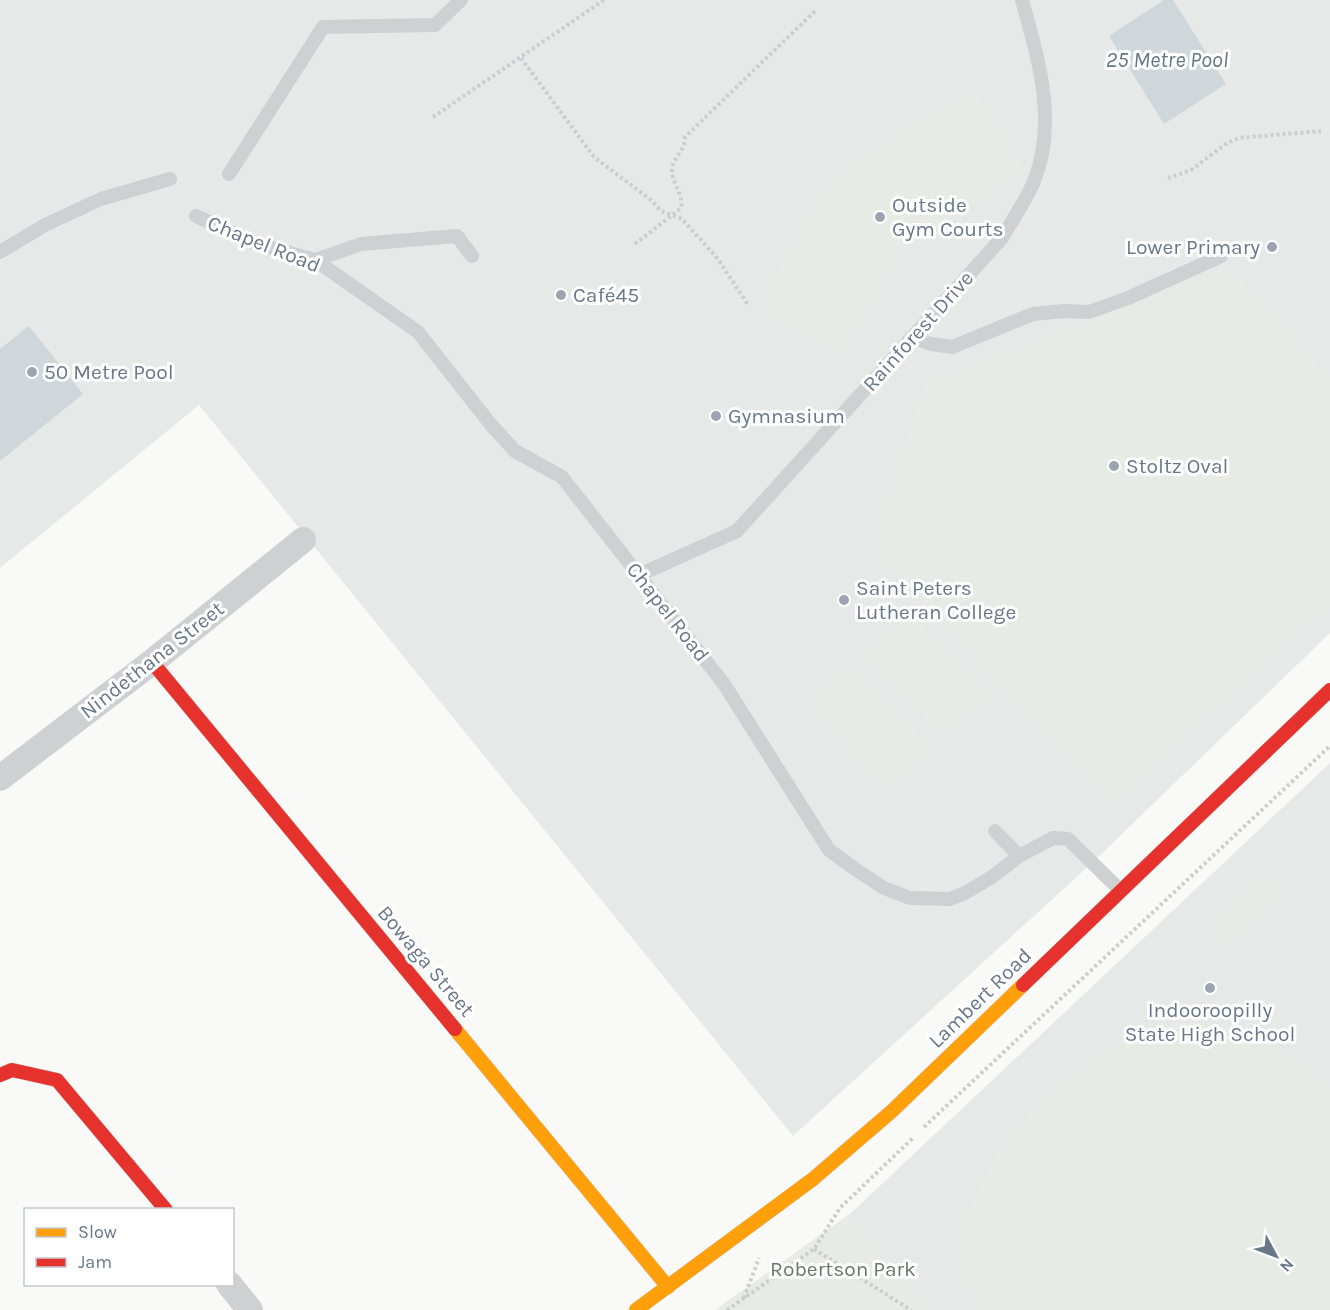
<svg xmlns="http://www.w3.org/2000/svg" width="1330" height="1310" font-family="Karla,sans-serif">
  <rect width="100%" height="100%" fill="#f9f9f8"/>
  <g fill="#e7e9e9">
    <polygon points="0,0 1330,0 1330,633 1092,863 793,1136 199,405 0,568"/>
    <polygon points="1330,763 1330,1310 929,1310 851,1213"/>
  </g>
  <g fill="#e7ebe5">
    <polygon points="974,88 1026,171 907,245 840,356 757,305 824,189 851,164"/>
    <polygon points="1230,266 1330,378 1330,604 1112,804 870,549 924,382 1042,340"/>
    <polygon points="910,611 990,696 944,739 864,655"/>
    <polygon points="853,663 933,748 888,791 807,706"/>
    <polygon points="1263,873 1283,894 1228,947 1208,927"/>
    <polygon points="1183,1023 1243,1030 1304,1062 1330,1090 1330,1310 976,1310 967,1288 966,1213 994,1156 1039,1100 1106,1047"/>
    <polygon points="851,1213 929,1310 715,1310"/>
  </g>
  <g fill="#d0d7db">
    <polygon points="1164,0 1173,0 1226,84 1164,124 1109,36"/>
    <polygon points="29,326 83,394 0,461 0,349"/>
  </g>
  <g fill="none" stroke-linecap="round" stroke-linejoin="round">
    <g stroke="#d5d6d7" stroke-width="15">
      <g id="slow">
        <polyline points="455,1029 668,1287"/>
        <polyline points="636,1310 813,1179 892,1111 1023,985"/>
      </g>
    </g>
    <g stroke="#d5d6d7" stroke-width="15">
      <g id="jam">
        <polyline points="152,662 455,1029"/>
        <polyline points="1023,985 1330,690"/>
        <polyline points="0,1075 12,1070 57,1080 166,1210"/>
      </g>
    </g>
    <g stroke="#cccdce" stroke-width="4" stroke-dasharray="3 3" stroke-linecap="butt">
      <polyline points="521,58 594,157 651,200 661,211 682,219 718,259 748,305"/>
      <polyline points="433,117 604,0"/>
      <polyline points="1168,178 1191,170 1227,143 1239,138 1321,131"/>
      <path d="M635 244 681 208C684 193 671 183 672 169 673 157 686 150 685 137L815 11"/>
      <polyline points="924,1127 1330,746"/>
      <polyline points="814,1249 911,1310"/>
      <polyline points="744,1298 759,1258"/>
      <polyline points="727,1310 814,1249 840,1208 914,1137"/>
    </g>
    <g stroke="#cfd0d2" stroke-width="14">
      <polyline points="229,174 323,27 435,25 461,0"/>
      <polyline points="196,216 258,244 315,260 418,332 492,426 515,451 562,477 724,684 829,850 855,869 884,888 910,898 950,899 965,893 992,877 1019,856 1053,838 1068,839 1121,891"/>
      <polyline points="0,252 45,225 101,199 170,179"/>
      <polyline points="315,260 361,244 457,236 472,256"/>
      <polyline points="912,337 931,344 952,347 1033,314 1064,311 1089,312 1128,298 1221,256"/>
      <path d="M639 575 737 531 1002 238C1013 219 1026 201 1034 181 1058 122 1038 58 1022 0"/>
      <polyline points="995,831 1019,856"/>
    </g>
    <g stroke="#cfd0d2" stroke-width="26">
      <polyline points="0,778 152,662 303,540"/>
      <polyline points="229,1284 250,1310"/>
    </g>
    <use href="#slow" stroke="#ff9f0a" stroke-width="14"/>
    <use href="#jam" stroke="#e5322d" stroke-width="14"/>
  </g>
  <g fill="#9ba4af" stroke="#fff" stroke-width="2">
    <circle cx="880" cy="217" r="6"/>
    <circle cx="1272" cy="247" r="6"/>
    <circle cx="561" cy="295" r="6"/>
    <circle cx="32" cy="372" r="6"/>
    <circle cx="716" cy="416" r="6"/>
    <circle cx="1114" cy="466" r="6"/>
    <circle cx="844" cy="600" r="6"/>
    <circle cx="1210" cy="988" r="6"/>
  </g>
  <g text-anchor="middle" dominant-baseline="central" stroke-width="6" stroke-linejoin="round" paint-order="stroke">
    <g font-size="21" fill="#697788" stroke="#fff" text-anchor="start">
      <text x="892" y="205">Outside<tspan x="892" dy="24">Gym Courts</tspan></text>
      <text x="1260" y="247" text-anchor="end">Lower Primary</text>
      <text x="573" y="295">Café45</text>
      <text x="44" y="372">50 Metre Pool</text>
      <text x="728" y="416">Gymnasium</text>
      <text x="1126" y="466">Stoltz Oval</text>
      <text x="856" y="588">Saint Peters<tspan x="856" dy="24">Lutheran College</tspan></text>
      <text x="1210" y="1010" text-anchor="middle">Indooroopilly<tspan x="1210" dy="24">State High School</tspan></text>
    </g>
    <g font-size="21" fill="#697788" stroke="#fff">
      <text transform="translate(264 244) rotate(22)">Chapel Road</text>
      <text transform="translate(918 331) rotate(-48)">Rainforest Drive</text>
      <text transform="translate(668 612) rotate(52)">Chapel Road</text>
      <text transform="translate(152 660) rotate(-38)">Nindethana Street</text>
      <text transform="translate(426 961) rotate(50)">Bowaga Street</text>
      <text transform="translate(980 998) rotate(-44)">Lambert Road</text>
    </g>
    <g font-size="21" fill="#667a64" stroke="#fff">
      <text x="843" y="1269">Robertson Park</text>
    </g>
    <g font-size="22" font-style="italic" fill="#647783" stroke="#fff">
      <text x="1167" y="60">25 Metre Pool</text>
    </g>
  </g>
  <rect x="24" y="1208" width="210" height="78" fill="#ffffff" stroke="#c3c9cf" stroke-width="1.5"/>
  <rect x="36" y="1228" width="30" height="9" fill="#ff9f0a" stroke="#c3c9cf" stroke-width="1.5"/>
  <text x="78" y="1238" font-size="18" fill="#697788">Slow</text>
  <rect x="36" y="1258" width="30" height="9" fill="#e5322d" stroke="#c3c9cf" stroke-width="1.5"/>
  <text x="78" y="1268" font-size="18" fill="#697788">Jam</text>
  <g transform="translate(1276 1256) rotate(131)" stroke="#ffffff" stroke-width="4.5" paint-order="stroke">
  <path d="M0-4.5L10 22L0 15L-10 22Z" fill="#697788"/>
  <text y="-9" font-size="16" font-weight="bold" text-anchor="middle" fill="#697788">N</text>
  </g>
</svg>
